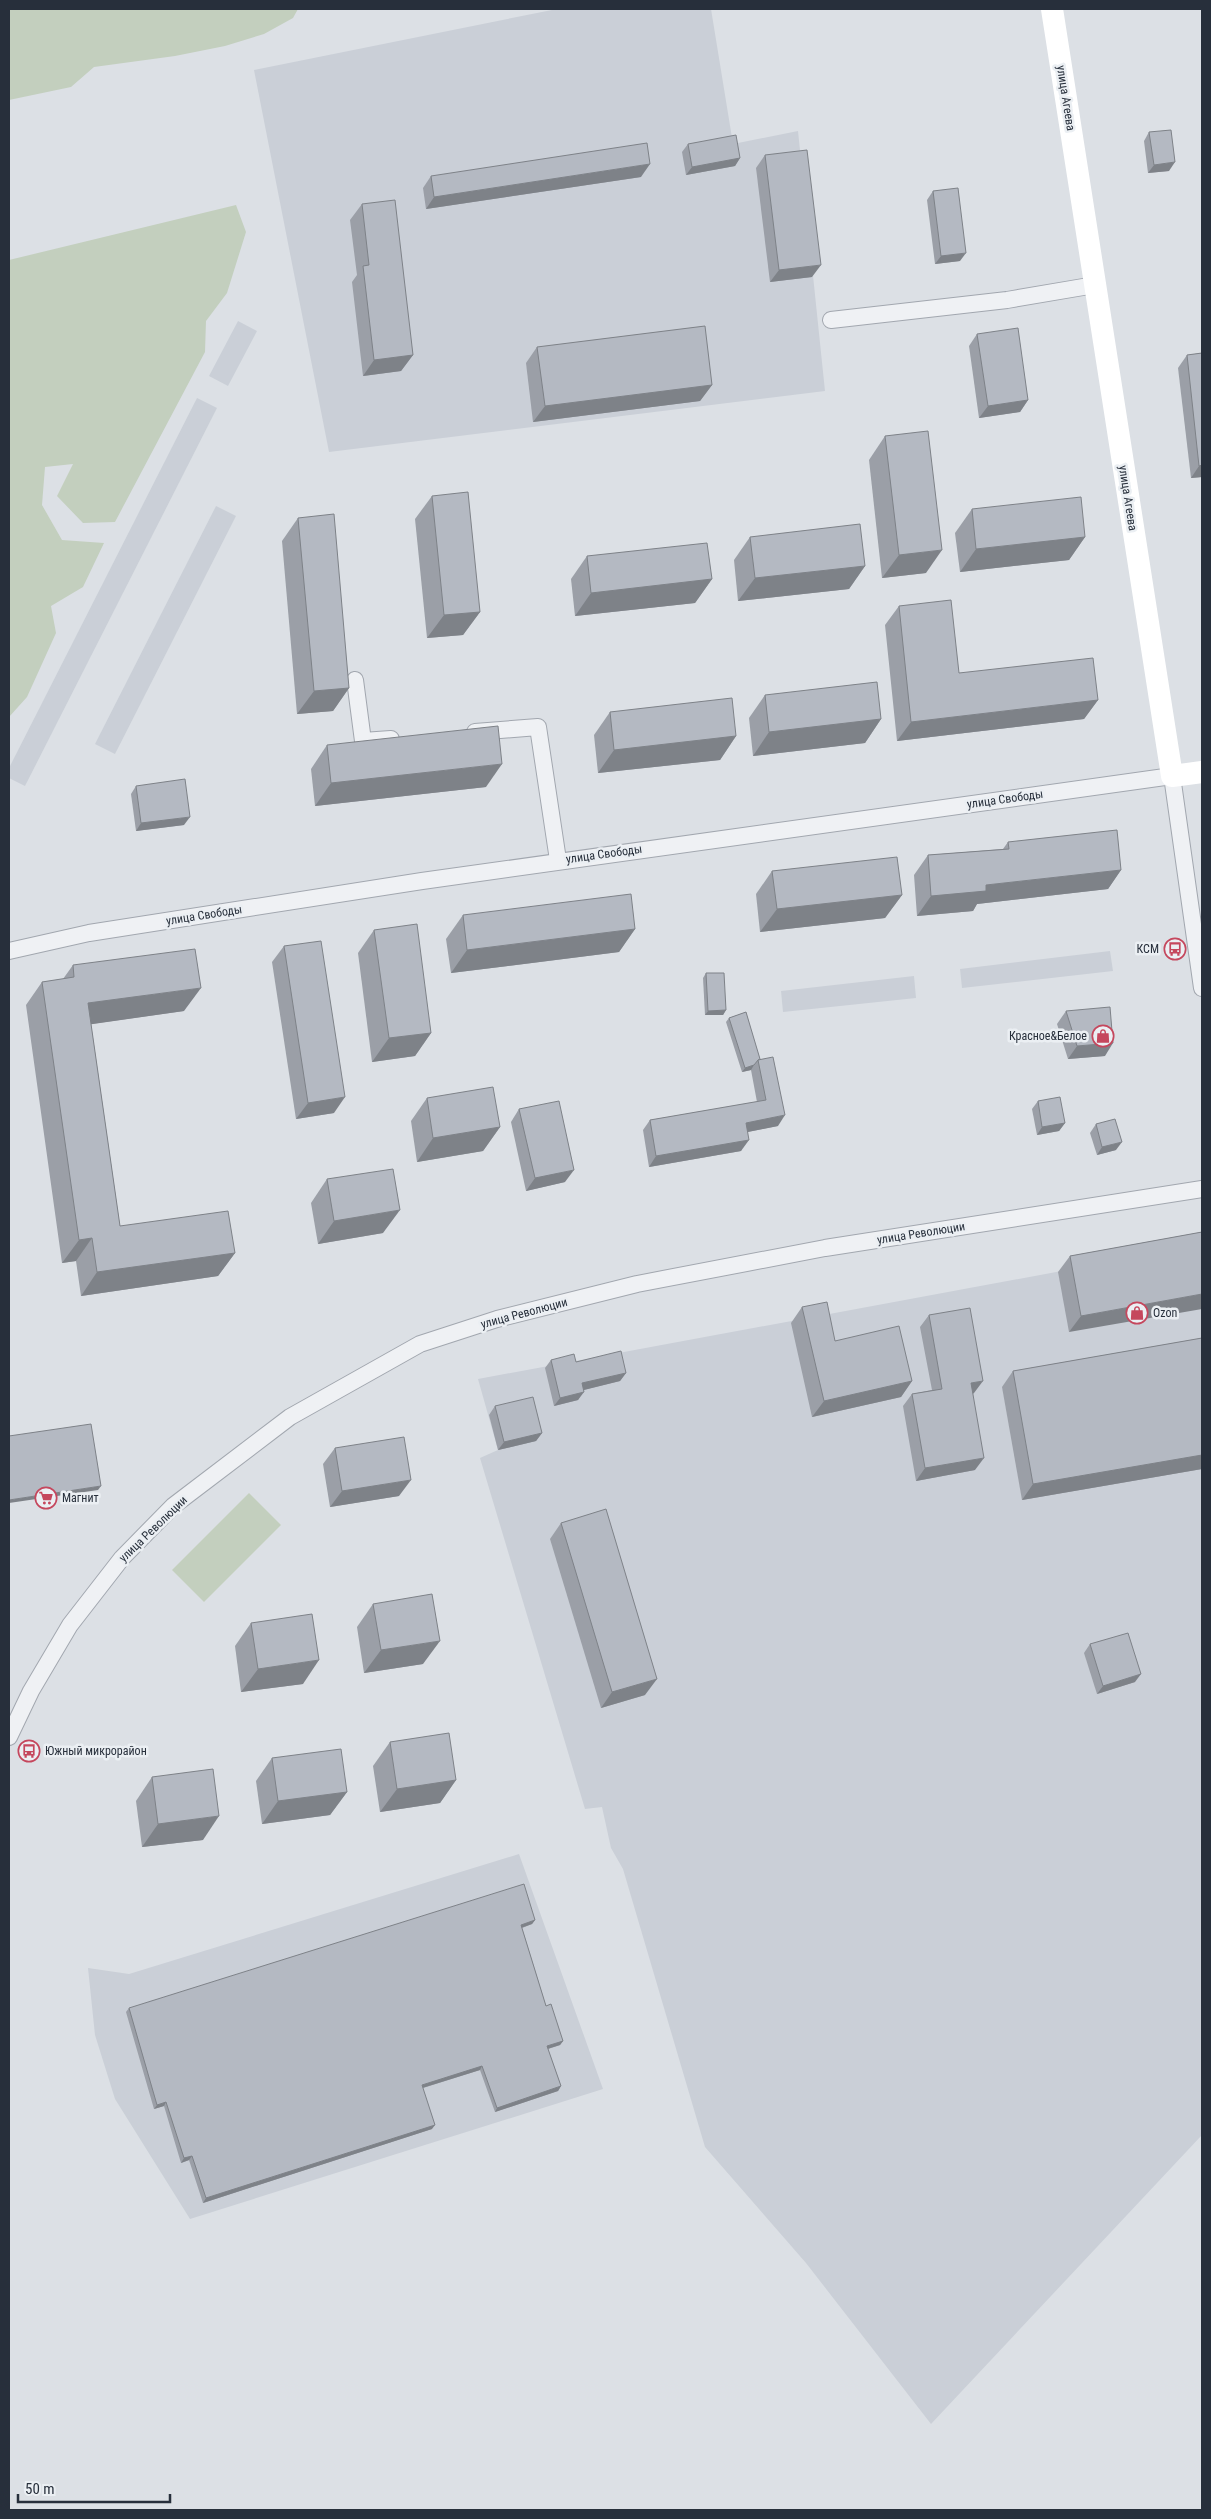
<svg xmlns="http://www.w3.org/2000/svg" width="1211" height="2519" font-family="'Roboto Condensed',sans-serif">
  <rect width="100%" height="100%" fill="#dce0e5"/>
  <g fill="#cacfd7">
    <polygon points="557,9 711,9 733,144 798,131 825,391 329,452 254,70"/>
    <polygon points="238,321 257,331 228,386 209,376"/>
    <polygon points="197,398 217,408 25,786 9,778 9,768"/>
    <polygon points="216,506 236,516 115,754 95,744"/>
    <polygon points="1110,951 1113,971 962,988 960,969"/>
    <polygon points="914,976 916,998 783,1012 781,991"/>
    <polygon points="1202,1245 1202,2135 931,2424 806,2263 705,2147 623,1869 611,1848 602,1807 585,1809 480,1458 498,1450 478,1379"/>
    <polygon points="519,1854 603,2089 190,2219 115,2099 95,2035 88,1968 129,1974"/>
  </g>
  <g fill="#c3cfbe">
    <polygon points="9,9 298,9 293,18 264,34 225,46 175,56 94,67 71,87 9,100"/>
    <polygon points="236,205 246,232 227,293 206,321 205,352 115,522 83,523 57,496 73,464 45,467 42,505 62,540 104,543 83,587 51,606 56,633 27,697 9,717 9,260"/>
    <polygon points="249,1493 281,1525 204,1602 172,1570"/>
  </g>
  <g fill="none" stroke-linecap="round" stroke-linejoin="round">
    <g stroke="#a2a7af" stroke-width="18">
      <g id="street">
        <polyline points="831,320 1007,300 1095,285"/>
        <polyline points="355,680 363,741 391,739"/>
        <polyline points="475,732 538,727 558,860"/>
        <polyline points="9,951 89,933 422,881 1172,776 1202,988"/>
        <polyline points="9,1737 31,1691 70,1625 122,1558 173,1506 290,1417 420,1344 497,1319 637,1284 825,1248 1202,1189"/>
      </g>
    </g>
    <use href="#street" stroke="#eff1f4" stroke-width="16"/>
    <polyline stroke="#fff" stroke-width="22" points="1052,9 1172,776 1202,772"/>
  </g>
  <g fill="#9b9fa7">
    <polygon points="1149,132 1169,171 1148,173 1144,141"/>
    <polygon points="688,144 740,158 735,166 686,175 682,152"/>
    <polygon points="765,155 812,277 770,282 756,168"/>
    <polygon points="431,176 641,177 426,209 423,188"/>
    <polygon points="933,191 960,261 935,264 927,200"/>
    <polygon points="362,204 413,355 401,371 363,376 352,282 357,275 350,220"/>
    <polygon points="977,334 1028,400 1020,412 979,418 969,346"/>
    <polygon points="537,347 712,385 700,401 533,422 526,363"/>
    <polygon points="1202,353 1202,477 1191,478 1178,368 1187,355"/>
    <polygon points="885,436 926,573 882,578 869,460"/>
    <polygon points="432,496 480,612 463,635 427,638 415,519"/>
    <polygon points="972,509 1085,537 1069,560 960,572 955,533"/>
    <polygon points="298,518 349,688 333,711 297,714 282,541"/>
    <polygon points="750,537 865,566 849,589 738,601 734,560"/>
    <polygon points="587,556 712,579 695,603 575,616 571,579"/>
    <polygon points="899,606 959,673 1098,700 1084,719 897,741 885,625"/>
    <polygon points="765,695 881,719 865,743 753,756 749,718"/>
    <polygon points="610,712 736,736 720,760 598,773 594,735"/>
    <polygon points="327,745 486,787 315,806 311,769"/>
    <polygon points="136,786 184,825 136,831 131,794"/>
    <polygon points="1008,842 1121,870 1108,889 977,904 973,911 917,916 914,875 928,855 1003,849"/>
    <polygon points="772,871 902,895 885,918 760,932 756,894"/>
    <polygon points="463,915 635,929 619,952 451,973 446,939"/>
    <polygon points="374,930 431,1033 415,1056 372,1062 358,953"/>
    <polygon points="284,946 334,1113 296,1119 272,962"/>
    <polygon points="73,965 184,1011 91,1024 120,1226 235,1253 218,1276 81,1296 76,1261 62,1263 26,1005 42,982 63,979"/>
    <polygon points="706,973 726,1010 723,1015 705,1015 703,978"/>
    <polygon points="1066,1011 1105,1056 1068,1059 1057,1024"/>
    <polygon points="746,1012 778,1126 747,1132 741,1151 649,1167 643,1130 650,1120 757,1102 751,1070 742,1072 726,1022 729,1018"/>
    <polygon points="427,1098 500,1127 483,1151 417,1162 411,1121"/>
    <polygon points="1038,1101 1065,1123 1059,1131 1037,1135 1032,1109"/>
    <polygon points="519,1109 565,1182 526,1191 511,1122"/>
    <polygon points="1096,1124 1116,1150 1097,1155 1090,1133"/>
    <polygon points="327,1179 383,1233 318,1244 311,1203"/>
    <polygon points="1202,1232 1069,1332 1058,1272 1070,1256"/>
    <polygon points="802,1307 835,1341 912,1381 901,1397 812,1417 791,1323"/>
    <polygon points="929,1315 974,1393 973,1394 975,1470 916,1481 903,1406 912,1394 932,1390 920,1327"/>
    <polygon points="1202,1338 1202,1469 1022,1500 1002,1387 1013,1371"/>
    <polygon points="551,1360 576,1362 626,1373 620,1381 583,1390 578,1400 554,1406 545,1368"/>
    <polygon points="495,1406 542,1433 536,1441 498,1450 489,1415"/>
    <polygon points="335,1448 399,1496 330,1507 323,1464"/>
    <polygon points="561,1523 645,1695 601,1708 550,1539"/>
    <polygon points="373,1604 423,1664 364,1673 357,1627"/>
    <polygon points="251,1623 303,1684 241,1692 235,1646"/>
    <polygon points="1090,1644 1135,1682 1097,1694 1084,1653"/>
    <polygon points="390,1742 456,1780 440,1803 380,1812 373,1766"/>
    <polygon points="272,1758 347,1792 330,1815 262,1824 256,1781"/>
    <polygon points="152,1777 203,1840 142,1847 136,1801"/>
    <polygon points="535,1920 532,1924 522,1928 546,2006 563,2041 560,2045 548,2049 561,2086 558,2091 495,2112 480,2070 423,2088 432,2129 203,2203 189,2160 181,2163 164,2106 154,2109 126,2012 129,2008"/>
  </g>
  <g fill="#7e8288">
    <polygon points="740,158 735,166 686,175 692,167"/>
    <polygon points="1175,162 1169,171 1148,173 1154,165"/>
    <polygon points="650,164 641,177 426,209 434,197"/>
    <polygon points="966,253 960,261 935,264 941,256"/>
    <polygon points="821,265 812,277 770,282 779,270"/>
    <polygon points="413,355 401,371 363,376 374,360"/>
    <polygon points="712,385 700,401 533,422 545,406"/>
    <polygon points="1028,400 1020,412 979,418 988,406"/>
    <polygon points="1202,465 1202,477 1191,478 1199,466"/>
    <polygon points="1085,537 1069,560 960,572 976,549"/>
    <polygon points="942,550 926,573 882,578 899,555"/>
    <polygon points="865,566 849,589 738,601 755,578"/>
    <polygon points="712,579 695,603 575,616 591,593"/>
    <polygon points="480,612 463,635 427,638 444,615"/>
    <polygon points="349,688 333,711 297,714 314,691"/>
    <polygon points="1098,700 1084,719 897,741 911,722"/>
    <polygon points="881,719 865,743 753,756 769,732"/>
    <polygon points="736,736 720,760 598,773 614,750"/>
    <polygon points="502,764 486,787 315,806 331,783"/>
    <polygon points="190,817 184,825 136,831 141,823"/>
    <polygon points="1121,870 1108,889 977,904 973,911 917,916 931,896 986,885"/>
    <polygon points="902,895 885,918 760,932 777,909"/>
    <polygon points="635,929 619,952 451,973 467,950"/>
    <polygon points="201,988 184,1011 72,1027 88,1003"/>
    <polygon points="726,1010 723,1015 705,1015 708,1011"/>
    <polygon points="431,1033 415,1056 372,1062 389,1038"/>
    <polygon points="1113,1043 1105,1056 1068,1059 1077,1046"/>
    <polygon points="754,1065 751,1070 742,1072 745,1068"/>
    <polygon points="345,1097 334,1113 296,1119 308,1103"/>
    <polygon points="785,1115 778,1126 738,1134 746,1123"/>
    <polygon points="1065,1123 1059,1131 1037,1135 1042,1127"/>
    <polygon points="500,1127 483,1151 417,1162 433,1138"/>
    <polygon points="749,1140 741,1151 649,1167 656,1156"/>
    <polygon points="1122,1142 1116,1150 1097,1155 1102,1147"/>
    <polygon points="574,1170 565,1182 526,1191 535,1178"/>
    <polygon points="400,1210 383,1233 318,1244 334,1221"/>
    <polygon points="92,1238 76,1261 62,1263 79,1240"/>
    <polygon points="235,1253 218,1276 81,1296 97,1272"/>
    <polygon points="1202,1294 1202,1309 1069,1332 1081,1316"/>
    <polygon points="626,1373 620,1381 576,1392 582,1383"/>
    <polygon points="912,1381 901,1397 812,1417 824,1401"/>
    <polygon points="983,1381 974,1393 962,1396 971,1383"/>
    <polygon points="584,1392 578,1400 554,1406 560,1398"/>
    <polygon points="542,1433 536,1441 498,1450 504,1442"/>
    <polygon points="1202,1455 1202,1469 1022,1500 1033,1484"/>
    <polygon points="984,1458 975,1470 916,1481 925,1468"/>
    <polygon points="411,1480 399,1496 330,1507 342,1491"/>
    <polygon points="101,1486 98,1490 9,1503 9,1500"/>
    <polygon points="440,1641 423,1664 364,1673 381,1650"/>
    <polygon points="319,1660 303,1684 241,1692 258,1669"/>
    <polygon points="1141,1674 1135,1682 1097,1694 1103,1686"/>
    <polygon points="657,1679 645,1695 601,1708 612,1692"/>
    <polygon points="456,1780 440,1803 380,1812 397,1789"/>
    <polygon points="347,1792 330,1815 262,1824 278,1801"/>
    <polygon points="219,1816 203,1840 142,1847 158,1824"/>
    <polygon points="535,1920 532,1924 518,1929 521,1925"/>
    <polygon points="563,2041 560,2045 544,2050 547,2046"/>
    <polygon points="482,2066 480,2070 419,2089 422,2085"/>
    <polygon points="561,2086 558,2091 495,2112 497,2108"/>
    <polygon points="166,2102 164,2106 154,2109 157,2105"/>
    <polygon points="435,2125 432,2129 203,2203 206,2198"/>
    <polygon points="192,2156 189,2160 181,2163 184,2158"/>
  </g>
  <g fill="#b4b9c2" stroke="#7e8288">
    <polygon points="1171,130 1175,162 1154,165 1149,132"/>
    <polygon points="736,135 740,158 692,167 688,144"/>
    <polygon points="647,143 650,164 434,197 431,176"/>
    <polygon points="807,150 821,265 779,270 765,155"/>
    <polygon points="958,188 966,253 941,256 933,191"/>
    <polygon points="395,200 413,355 374,360 363,266 369,265 362,204"/>
    <polygon points="705,326 712,385 545,406 537,347"/>
    <polygon points="1018,328 1028,400 988,406 977,334"/>
    <polygon points="1202,353 1202,465 1199,466 1187,355"/>
    <polygon points="928,431 942,550 899,555 885,436"/>
    <polygon points="468,492 480,612 444,615 432,496"/>
    <polygon points="1081,497 1085,537 976,549 972,509"/>
    <polygon points="334,514 349,688 314,691 298,518"/>
    <polygon points="860,524 865,566 755,578 750,537"/>
    <polygon points="707,543 712,579 591,593 587,556"/>
    <polygon points="951,600 959,673 1093,658 1098,700 911,722 899,606"/>
    <polygon points="877,682 881,719 769,732 765,695"/>
    <polygon points="732,698 736,736 614,750 610,712"/>
    <polygon points="498,726 502,764 331,783 327,745"/>
    <polygon points="185,779 190,817 141,823 136,786"/>
    <polygon points="1117,830 1121,870 986,885 986,891 931,896 928,855 1009,849 1008,842"/>
    <polygon points="897,857 902,895 777,909 772,871"/>
    <polygon points="631,894 635,929 467,950 463,915"/>
    <polygon points="417,924 431,1033 389,1038 374,930"/>
    <polygon points="321,941 345,1097 308,1103 284,946"/>
    <polygon points="195,949 201,988 88,1003 120,1226 228,1211 235,1253 97,1272 92,1238 79,1240 42,982 74,977 73,965"/>
    <polygon points="706,973 724,973 726,1010 708,1011"/>
    <polygon points="1110,1007 1113,1043 1077,1046 1066,1011"/>
    <polygon points="746,1012 760,1059 758,1060 754,1065 745,1068 729,1018"/>
    <polygon points="773,1057 785,1115 746,1123 749,1140 656,1156 650,1120 766,1100 758,1060"/>
    <polygon points="493,1087 500,1127 433,1138 427,1098"/>
    <polygon points="1060,1097 1065,1123 1042,1127 1038,1101"/>
    <polygon points="559,1101 574,1170 535,1178 519,1109"/>
    <polygon points="1115,1119 1122,1142 1102,1147 1096,1124"/>
    <polygon points="393,1169 400,1210 334,1221 327,1179"/>
    <polygon points="1202,1232 1202,1294 1081,1316 1070,1256"/>
    <polygon points="827,1302 835,1341 899,1326 912,1381 824,1401 802,1307"/>
    <polygon points="970,1308 983,1381 971,1383 984,1458 925,1468 912,1394 942,1389 929,1315"/>
    <polygon points="1202,1338 1202,1455 1033,1484 1013,1371"/>
    <polygon points="621,1351 626,1373 582,1383 584,1392 560,1398 551,1360 574,1354 576,1362"/>
    <polygon points="533,1397 542,1433 504,1442 495,1406"/>
    <polygon points="91,1424 101,1486 9,1500 9,1436"/>
    <polygon points="404,1437 411,1480 342,1491 335,1448"/>
    <polygon points="606,1509 657,1679 612,1692 561,1523"/>
    <polygon points="432,1594 440,1641 381,1650 373,1604"/>
    <polygon points="312,1614 319,1660 258,1669 251,1623"/>
    <polygon points="1128,1633 1141,1674 1103,1686 1090,1644"/>
    <polygon points="449,1733 456,1780 397,1789 390,1742"/>
    <polygon points="341,1749 347,1792 278,1801 272,1758"/>
    <polygon points="213,1769 219,1816 158,1824 152,1777"/>
    <polygon points="524,1884 535,1920 521,1925 546,2006 551,2004 563,2041 547,2046 561,2086 497,2108 482,2066 422,2085 435,2125 206,2198 192,2156 184,2158 166,2102 157,2105 129,2008"/>
  </g>
  <defs>
    <g id="bus-ring" transform="scale(1.125)"><circle r="9.5" fill="#ebeff3" stroke="#c5475d" stroke-width="1.5"/><path d="M-5-6H5V4H4V6H2V4H-2V6H-4V4H-5ZM-3.5-4V0h7V-4ZM-3.5 1.2v1.5H-2V1.2ZM2 1.2v1.5H3.5V1.2Z" fill="#c5475d"/></g>
    <g id="shop-ring" transform="scale(1.125)"><circle r="9.5" fill="#ebeff3" stroke="#c5475d" stroke-width="1.5"/><path d="M-5-2.5h2.3a2.7 3.5 0 0 1 5.4 0H5L5.5 6h-11ZM-1.5-2.5h3a1.5 2.3 0 0 0-3 0Z" fill="#c5475d"/></g>
    <g id="supermarket-ring" transform="scale(1.125)"><circle r="9.5" fill="#ebeff3" stroke="#c5475d" stroke-width="1.5"/><path d="M-6-5.5h2.5l.6 2H6L4.5 2H-2.5L-4.4-4H-6ZM-1.5 3.2a1.3 1.3 0 1 0 .1 0ZM3 3.2a1.3 1.3 0 1 0 .1 0Z" fill="#c5475d"/></g>
  </defs>
  <g fill-rule="evenodd">
    <use href="#bus-ring" x="1175" y="949"/>
    <use href="#shop-ring" x="1103" y="1036"/>
    <use href="#shop-ring" x="1137" y="1313"/>
    <use href="#supermarket-ring" x="46" y="1498"/>
    <use href="#bus-ring" x="29" y="1751"/>
  </g>
  <g text-anchor="middle" dominant-baseline="central" stroke-width="5" stroke-linejoin="round" paint-order="stroke">
    <g font-size="12" fill="#272f3b" stroke="#ebeff3">
      <text transform="translate(1066 98) rotate(81)">улица Агеева</text>
      <text transform="translate(1128 498) rotate(81)">улица Агеева</text>
      <text transform="translate(1005 799) rotate(-8)">улица Свободы</text>
      <text transform="translate(604 854) rotate(-8)">улица Свободы</text>
      <text transform="translate(204 915) rotate(-9)">улица Свободы</text>
      <text transform="translate(921 1233) rotate(-9)">улица Революции</text>
      <text transform="translate(524 1313) rotate(-15)">улица Революции</text>
      <text transform="translate(153 1529) rotate(-44)">улица Революции</text>
    </g>
    <g font-size="12" fill="#272f3b" stroke="#ebeff3" text-anchor="start">
      <text x="1159" y="949" text-anchor="end">КСМ</text>
      <text x="1087" y="1036" text-anchor="end">Красное&amp;Белое</text>
      <text x="1153" y="1313">Ozon</text>
      <text x="62" y="1498">Магнит</text>
      <text x="45" y="1751">Южный микрорайон</text>
    </g>
  </g>
  <rect width="1211" height="2519" fill="none" stroke="#272f3b" stroke-width="20"/>
  <path d="M18 2494v8h152v-8" fill="none" stroke="#272f3b" stroke-width="2.5"/>
  <text x="25" y="2494" font-size="15" fill="#272f3b" stroke="#ebeff3" stroke-width="4" paint-order="stroke">50 m</text>
</svg>
